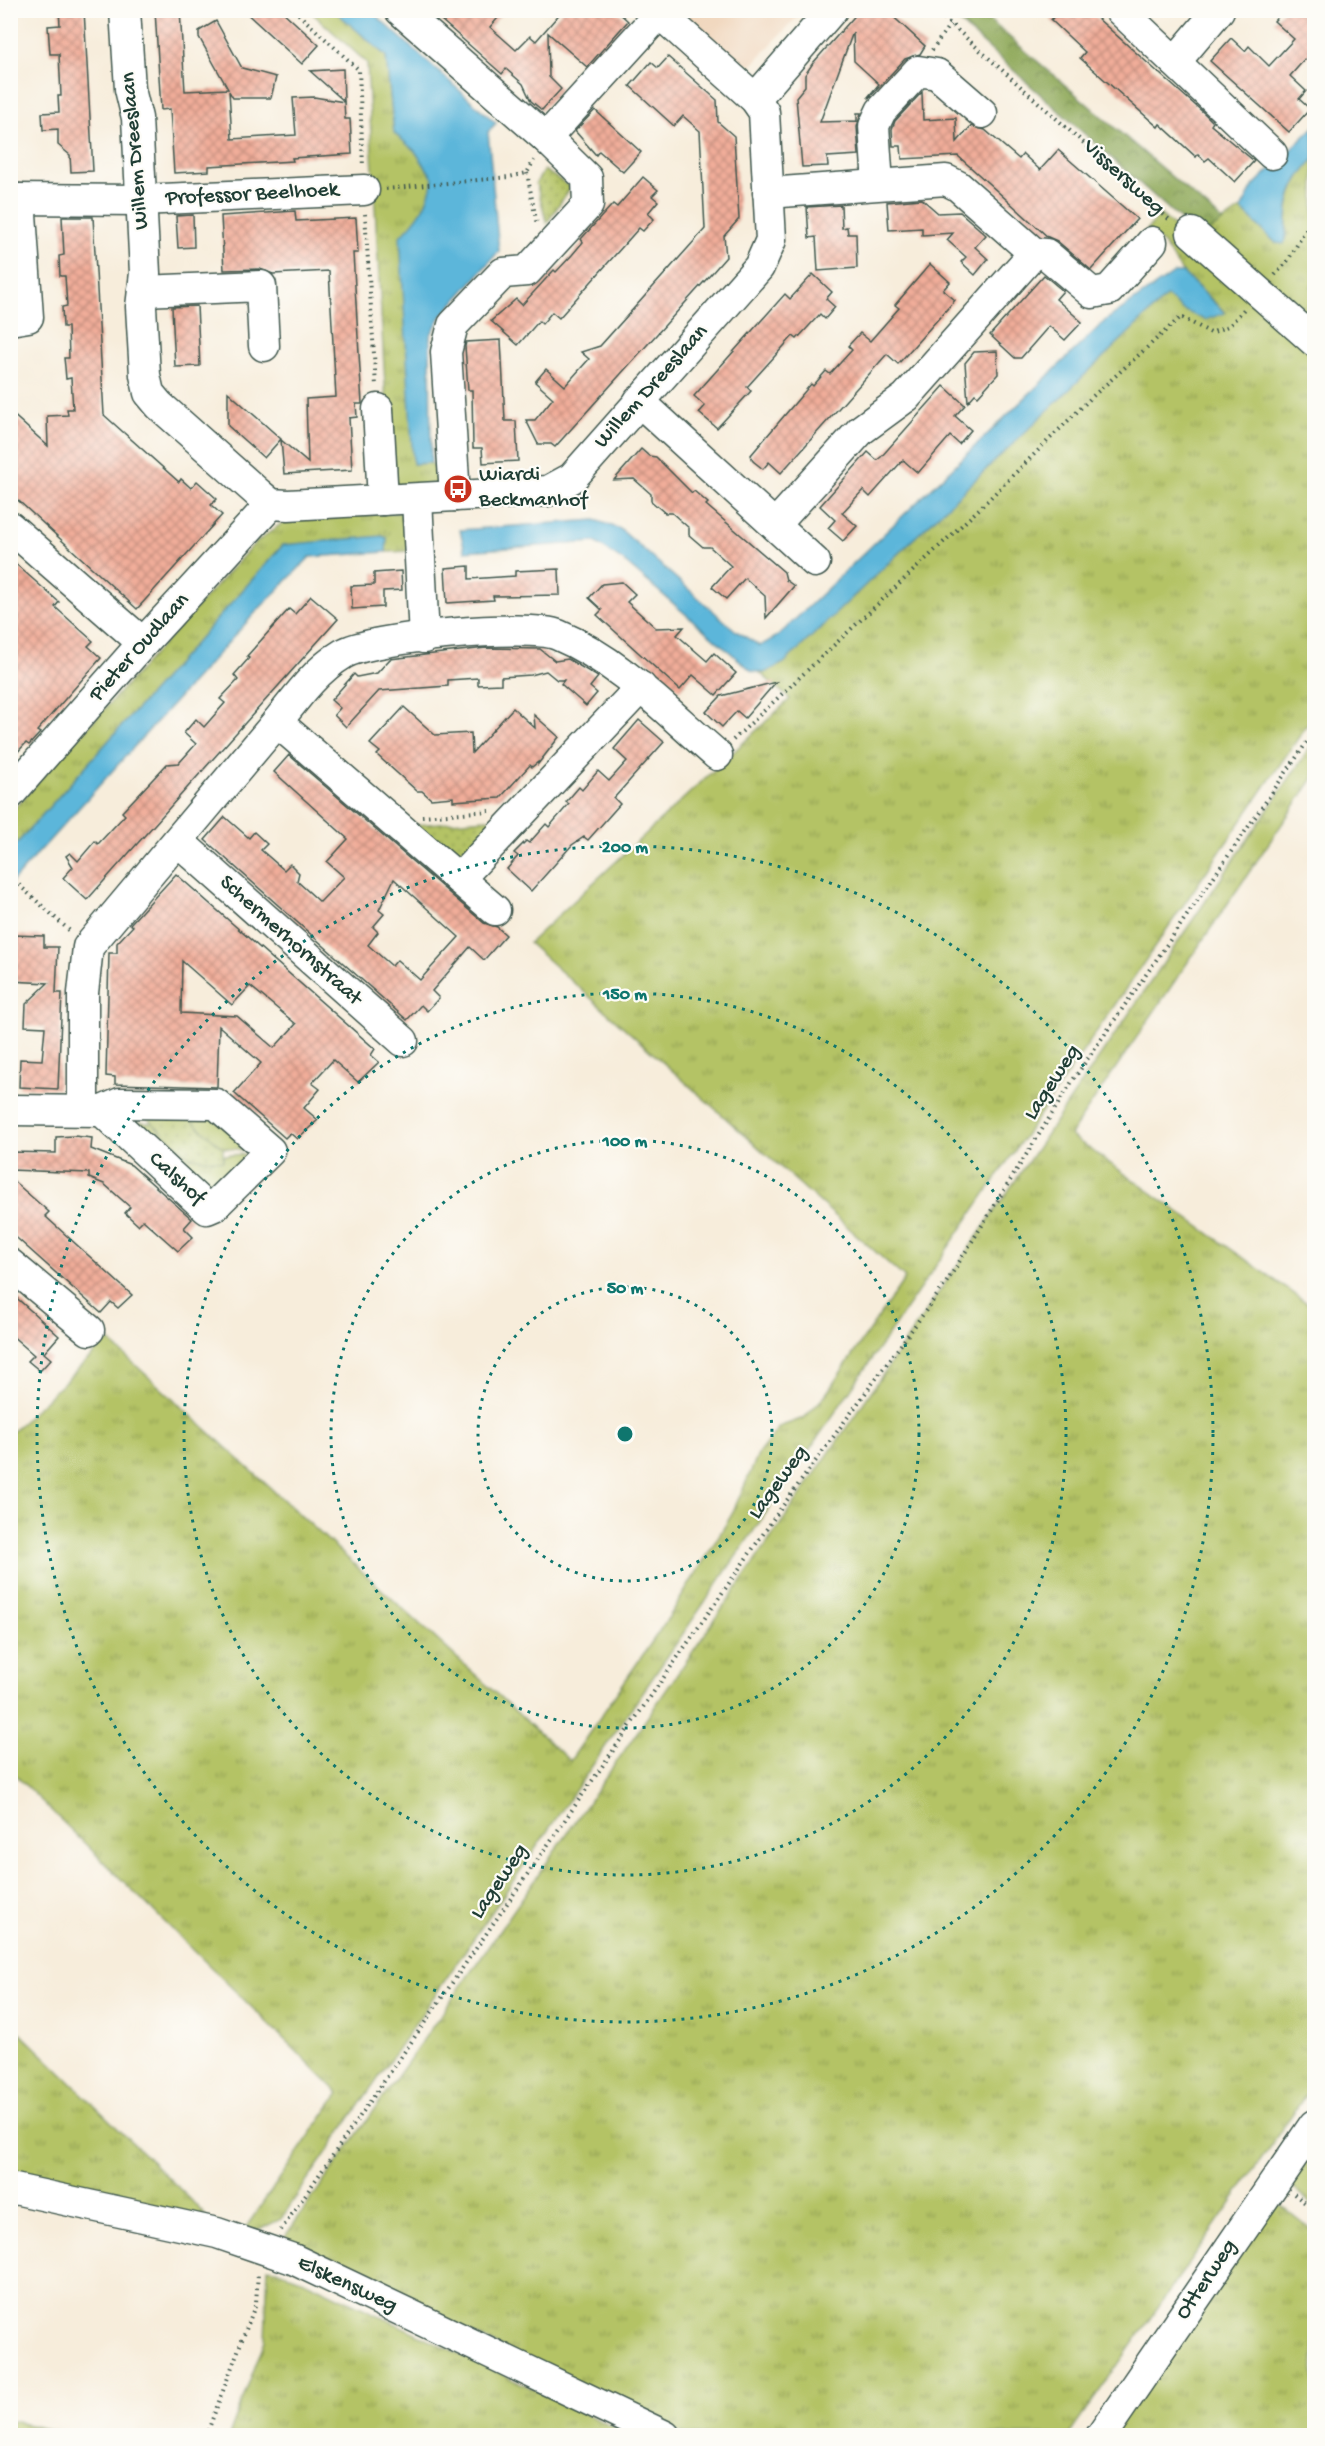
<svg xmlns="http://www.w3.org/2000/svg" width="1325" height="2446" font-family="'Gochi Hand',sans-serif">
  <defs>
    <pattern id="grass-tufts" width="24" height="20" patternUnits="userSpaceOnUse" patternTransform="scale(1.5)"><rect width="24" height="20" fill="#b4c365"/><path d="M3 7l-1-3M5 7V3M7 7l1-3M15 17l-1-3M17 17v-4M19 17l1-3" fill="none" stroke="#92a054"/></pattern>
    <pattern id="forest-crowns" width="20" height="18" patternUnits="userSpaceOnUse" patternTransform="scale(1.5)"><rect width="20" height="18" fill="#8fa95a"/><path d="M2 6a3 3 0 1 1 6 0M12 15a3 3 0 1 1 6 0" fill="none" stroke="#748b4b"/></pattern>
    <pattern id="park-dots" width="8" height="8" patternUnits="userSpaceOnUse" patternTransform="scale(1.5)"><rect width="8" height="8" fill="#b4c365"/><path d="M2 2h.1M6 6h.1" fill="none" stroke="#92a054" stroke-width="1.8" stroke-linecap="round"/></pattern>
    <pattern id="building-cross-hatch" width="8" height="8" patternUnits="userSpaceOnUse" patternTransform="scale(1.5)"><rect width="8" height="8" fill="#f1ad9a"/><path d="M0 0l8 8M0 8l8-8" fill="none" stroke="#c38e7e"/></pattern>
  </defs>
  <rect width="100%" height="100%" fill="#fdfcf7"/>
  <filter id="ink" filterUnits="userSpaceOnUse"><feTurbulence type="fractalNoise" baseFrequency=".0167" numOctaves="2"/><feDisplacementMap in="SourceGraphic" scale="12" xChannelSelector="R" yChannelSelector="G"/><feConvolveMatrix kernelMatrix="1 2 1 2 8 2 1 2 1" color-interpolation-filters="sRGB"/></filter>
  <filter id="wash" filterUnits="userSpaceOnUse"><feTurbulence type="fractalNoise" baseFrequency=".008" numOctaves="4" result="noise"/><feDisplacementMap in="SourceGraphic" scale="24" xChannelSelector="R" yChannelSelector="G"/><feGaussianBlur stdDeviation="1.35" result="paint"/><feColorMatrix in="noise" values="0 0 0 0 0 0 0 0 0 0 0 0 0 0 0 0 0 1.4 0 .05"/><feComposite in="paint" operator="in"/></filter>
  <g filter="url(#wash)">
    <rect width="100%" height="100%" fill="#f7eddb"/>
    <polygon fill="#f0d6bc" points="680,11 803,11 747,70"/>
    <g fill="url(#grass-tufts)" stroke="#6a804c" stroke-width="1.5">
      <polygon points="310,11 335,11 386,56 394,132 415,151 433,178 431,193 416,222 413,464 431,463 443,477 443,482 391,492 367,63"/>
      <path d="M1314 159V283L1311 287 1314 290V336L1200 237 1241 209 1276 243 1287 235C1286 204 1292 181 1314 159Z"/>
      <polygon points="1160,214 1314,353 1314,715 281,2219 254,2232 244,2230 339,2093 11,1771 10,1434 108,1340 570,1761 673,1611 731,1516 759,1453 779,1427 804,1418 824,1397 905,1278 529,943 790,699 759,672 764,673 784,663 1167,296 1183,310 1225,312 1183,273 1164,245 1147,230"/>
      <polygon points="412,512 414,551 386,552 387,539 283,545 11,850 11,812 254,544 289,518"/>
      <path d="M1314 742V777L1070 1135 1314 1308V2083L1069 2435H686L281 2242C632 1746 972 1244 1314 742Z"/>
      <polygon points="186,1116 212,1118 257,1151 223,1148"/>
      <polygon points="126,1122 152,1123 190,1157 223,1161 224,1155 254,1154 215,1196"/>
      <polygon points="10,2023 191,2200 210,2221 11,2175"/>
      <polygon points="1314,2142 1314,2206 1286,2182"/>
      <polygon points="1274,2200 1314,2232 1314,2435 1107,2436"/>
      <polygon points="268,2267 304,2280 632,2436 229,2436 265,2340"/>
      <polygon points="10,2421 11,2421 76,2435 11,2435"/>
    </g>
    <polygon fill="url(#forest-crowns)" stroke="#577347" stroke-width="1.5" points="947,11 979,11 1223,221 1200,237"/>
    <g fill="url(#park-dots)" stroke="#6a804c" stroke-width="1.5">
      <polygon points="544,170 571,187 547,223 536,183"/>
      <polygon points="510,817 462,867 415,825"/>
      <polygon points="144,1115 186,1116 223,1148 223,1161 190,1157"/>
    </g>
    <g fill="#5cb6da" stroke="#3e7a87" stroke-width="1.5">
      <path d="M335 11H371L496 123 488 132 499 251 440 318 430 336 431 463 413 464 400 236C418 220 429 203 433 178L415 151 394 133 386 56Z"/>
      <path d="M1314 127V159C1298 175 1288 193 1287 216 1286 227 1287 234 1284 244L1276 243 1241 209 1254 185Z"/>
      <polygon points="1174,273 1183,273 1225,313 1205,320 1183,310 1167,296 784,663 764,673 752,671 626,563 595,542 465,551 460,530 595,520 620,529 736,631 760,646 778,636 1106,320"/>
      <polygon points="382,536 387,538 386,552 310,557 255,613 11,883 11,850 283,545"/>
    </g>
    <g id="blocks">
      <g fill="url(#building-cross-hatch)" fill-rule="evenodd">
        <polygon points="59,10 84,10 93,171 71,172 70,155 58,145 58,129 43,130 42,113 59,112 58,96 61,96 59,54 50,54 48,26 60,25"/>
        <polygon points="155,10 180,10 185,91 228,89 199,37 199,31 216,21 242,68 276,77 271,98 233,98 229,91 232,139 296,135 293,98 314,97 344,102 345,119 350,119 352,154 292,158 293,161 209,166 209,171 174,173 170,109 161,110"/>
        <polygon points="243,10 281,10 319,45 302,64"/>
        <polygon points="449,10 471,10 479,17 485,10 505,10 490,27 516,50 530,36 536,41 563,10 616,10 628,21 587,67 548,33 549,77 561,89 542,110 531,101 523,84 506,69 502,74 441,20"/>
        <polygon points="860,10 886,10 925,46 920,54 905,59 869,98 868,97 879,84 854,61 853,32 820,122 857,121 857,113 861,113 857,127 859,155 827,157 828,166 802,167 796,97 805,86 805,75 813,63"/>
        <polygon points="1059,10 1088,10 1205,114 1213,122 1211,125 1254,161 1235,182 1209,158 1205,161 1198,154 1196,157 1160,124 1158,127 1080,58 1085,52 1051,20"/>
        <polygon points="1284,10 1314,10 1314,49 1290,76 1306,91 1299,99 1310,109 1289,132 1210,61 1231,38 1245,51 1249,46 1269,66 1294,39 1274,21"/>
        <polygon points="668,57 717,100 718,122 734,136 739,219 724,236 726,257 712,273 555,447 551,444 538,444 526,420 535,420 553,398 535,382 546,369 565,386 589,359 581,352 600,346 705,229 700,131 683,116 674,126 630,86 651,62 658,68"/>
        <polygon points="343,69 344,101 310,71"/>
        <polygon points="922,92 923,120 956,118 957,142 971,126 985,130 1019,159 1023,154 1040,170 1058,150 1137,219 1091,270 1057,241 1048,237 958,156 902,159 901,146 893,146 892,129 895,121"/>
        <polygon points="595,110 641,152 623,172 599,151 596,155 575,131"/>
        <polygon points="643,177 658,190 652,196 658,201 648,213 654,219 643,231 639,228 559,318 552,312 542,324 539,321 518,345 491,321 516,299 522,305 554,270 556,272 572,255 583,242 581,239 613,204 617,207"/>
        <polygon points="922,199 938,213 960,212 986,235 975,247 988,259 975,275 961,262 966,257 947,240 953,233 922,235 922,228 889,230 887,202"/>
        <polygon points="841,205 842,228 847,227 848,234 856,234 857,268 818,271 816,237 809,238 807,207"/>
        <polygon points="295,211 296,221 356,218 358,253 353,253 362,404 356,404 357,417 349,418 352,470 284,474 281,440 308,463 306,399 336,397 329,271 273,274 260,269 224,270 221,216"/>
        <polygon points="193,215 194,247 178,248 176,216"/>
        <polygon points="62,217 93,217 104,415 179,482 181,479 191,488 197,481 217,499 211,505 222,515 137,609 10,493 10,412 48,446 47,416 68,415 67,409 73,409 71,378 66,379 65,367 64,358 69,358 68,327 63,327 62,307 67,306 65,276 60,276 59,256 64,255"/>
        <polygon points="930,264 950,282 943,290 955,300 898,364 887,354 781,473 769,462 763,469 753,461 751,455 811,384 813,386 826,371 830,374 852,350 848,346 860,333 870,341 899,308 895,305"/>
        <polygon points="813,274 832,292 826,299 835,307 825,319 820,314 797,339 793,336 747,387 751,391 717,428 699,413 705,406 694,396 785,294 790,299"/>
        <polygon points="1044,275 1063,291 1056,299 1082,322 1065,340 1049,326 1021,358 1015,358 990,335"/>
        <polygon points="197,306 200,366 175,367 172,307"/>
        <polygon points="501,340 505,421 516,421 518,461 483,463 482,448 473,448 472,390 468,390 465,346 466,342"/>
        <polygon points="997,351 998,374 978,396 975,394 968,402 965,363 974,352"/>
        <polygon points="944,386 965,405 955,416 971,430 959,444 950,436 918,473 903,460 870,497 863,490 842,513 857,526 843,541 828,528 835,520 820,506 868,452 877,460 881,457"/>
        <polygon points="228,392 281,439 264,458 228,426"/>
        <polygon points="641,449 649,456 656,457 692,493 694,491 708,503 706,505 784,572 786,580 794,586 766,618 765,596 757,589 745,578 726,599 712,587 731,566 710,547 703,547 689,535 689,528 672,513 665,513 651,501 651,494 634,479 614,480"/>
        <polygon points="10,559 59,602 55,607 93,641 88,646 101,658 37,731 40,733 29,745 26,743 10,760"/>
        <polygon points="469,566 469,579 515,576 515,571 559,569 560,595 493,596 494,600 447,603 445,568"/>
        <polygon points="401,571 402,590 383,591 383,607 352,609 351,586 374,585 374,573"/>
        <polygon points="622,582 635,594 627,602 656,628 684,627 677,635 707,661 714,653 736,673 716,695 693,675 680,690 597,615 602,610 589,598 602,584"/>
        <polygon points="311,596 338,619 87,900 63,878 73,867 66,856 70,853 78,861 95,841 98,844 125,815 122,812 167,764 179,763 196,744 184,733 196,719 204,727 225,703 220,699 238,680 234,675 249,658 247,656 289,609 295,614"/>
        <polygon points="486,648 540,649 555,661 568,659 598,677 590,687 597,693 586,706 561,684 564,680 557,680 546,671 531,675 501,677 501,684 478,685 478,678 448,680 448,686 379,691 346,727 334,715 340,708 331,700 354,674 357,677 377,673 390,659"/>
        <polygon points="776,682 745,718 737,711 722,727 706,712 721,696"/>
        <polygon points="404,707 435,735 471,733 472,753 513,708 535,728 534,715 559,737 538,764 538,762 532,767 530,765 500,798 453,801 453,797 431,799 422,791 417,791 377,755 380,752 370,744"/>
        <polygon points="639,720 664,742 614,798 620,804 588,840 584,837 572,845 531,891 507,869 518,856 514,853 526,841 529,843 546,824 549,827 569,804 566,802 573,794 579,787 582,790 598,771 609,781 627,761 614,749"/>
        <path d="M289 755 484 923 497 927 506 935 484 960 470 947 432 991 439 998 427 1011 421 1005 407 1020 205 840 225 817 249 838 254 832 267 844 261 850 284 870 290 864 299 873 297 881 320 902 344 877 327 862 348 839 274 772ZM394 879 459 937 420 980 397 960 392 966 368 945 378 932 373 927 384 914 379 910Z"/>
        <path d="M176 874 375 1049 371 1055 379 1062 358 1082 333 1060 312 1083 320 1089 304 1108 318 1120 297 1139 290 1133 285 1138 234 1093 261 1063 219 1026 217 1087 115 1084V1077L106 1076 109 953H117V943L133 926 130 924ZM182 961 232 1005 250 986 296 1024 274 1048 237 1016 181 1013Z"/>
        <polygon points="11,935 44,936 44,947 58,947 56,993 62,993 58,1089 19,1087 20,1059 42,1060 45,1027 25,1026 26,1004 48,983 10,981"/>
        <polygon points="74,1136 92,1138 91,1149 131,1165 192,1219 184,1228 193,1237 178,1251 143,1220 138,1225 125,1213 130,1207 104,1184 89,1178 89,1173 10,1170 10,1152 56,1153 56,1137"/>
        <polygon points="10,1178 49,1212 45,1216 132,1295 118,1308 111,1302 101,1313 10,1232"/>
        <polygon points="10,1292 59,1336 44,1353 51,1359 40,1371 28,1361 34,1355 10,1334"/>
      </g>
    </g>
  </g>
  <g filter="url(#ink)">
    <use href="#blocks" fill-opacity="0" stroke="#3f574d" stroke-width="1.5"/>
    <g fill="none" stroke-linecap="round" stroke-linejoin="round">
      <g stroke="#3f574d" stroke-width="33">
        <g id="minor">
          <polyline points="125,10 130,89 137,118 145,273 141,307 145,375 149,393 159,405 259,494 271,504 288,505 548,491 572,478 759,267 771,240 764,112 755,99 656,10"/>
          <polyline points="400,10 546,138 587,178 588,205 527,271 503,273 453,325 446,352 455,496"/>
          <polyline points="1120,10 1272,154"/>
          <polyline points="1175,62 1219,10"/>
          <polyline points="755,99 832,10"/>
          <polyline points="546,138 659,14"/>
          <polyline points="878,184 874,126 881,111 918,71 937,74 982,113"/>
          <polyline points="768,193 946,180 958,186 1034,253"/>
          <polyline points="10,199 140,200 364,190"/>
          <polyline points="1192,233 1314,341"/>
          <polyline points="143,291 261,286 264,346"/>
          <polyline points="10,320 28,317 20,199"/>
          <polyline points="639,401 815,562"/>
          <polyline points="378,409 383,500"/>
          <polyline points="417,499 424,638"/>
          <polyline points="775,525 861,430 906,397 1034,253 1046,254 1092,293 1109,290 1152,242"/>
          <polyline points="10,527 143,643"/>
          <polyline points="10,794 143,643 271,504"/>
          <polyline points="178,841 403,1041"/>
          <polyline points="459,879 641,687"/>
          <path d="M495 910 277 722C296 698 316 670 343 654 370 637 530 623 558 635 620 661 668 713 717 755"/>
          <polygon points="120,1103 216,1104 270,1151 214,1206 207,1209 102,1111"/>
          <polyline points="10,1110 102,1111"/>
          <polyline points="83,1110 83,993 88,947 277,722"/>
          <polyline points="10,1264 89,1330"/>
          <polyline points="10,2188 217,2233 293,2259 665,2436"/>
          <polyline points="1101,2436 1314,2125"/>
        </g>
      </g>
      <g stroke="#3f574d" stroke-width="4" stroke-dasharray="1.5 4.5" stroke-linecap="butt">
        <polyline points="294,10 359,70 363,167"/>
        <polyline points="935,10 1172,222"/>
        <polyline points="932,50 950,24"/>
        <polyline points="527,173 537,225"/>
        <polyline points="386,189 509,177 527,173 534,160"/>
        <polyline points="365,214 376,386"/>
        <polyline points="1275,275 1287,262 1314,216"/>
        <polyline points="733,740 979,509 1093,396 1181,317 1211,333 1230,325 1244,309"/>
        <polyline points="422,816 489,811"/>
        <polyline points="10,877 70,931"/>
        <polyline points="1294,2194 1314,2210"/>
        <polyline points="281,2230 779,1511 946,1283 1073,1080 1314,732"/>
        <polyline points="206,2436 256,2303 258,2273"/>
      </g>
      <use href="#minor" stroke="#fff" stroke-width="30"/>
    </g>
  </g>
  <g fill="none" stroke="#0f766e" stroke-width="3" stroke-dasharray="3 6">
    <circle cx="625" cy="1434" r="147"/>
    <circle cx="625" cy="1434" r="294"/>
    <circle cx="625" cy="1434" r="441"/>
    <circle cx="625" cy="1434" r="588"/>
  </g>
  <defs>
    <g id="bus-disc" transform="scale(1.5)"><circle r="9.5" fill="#c8321e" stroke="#fdfcf7"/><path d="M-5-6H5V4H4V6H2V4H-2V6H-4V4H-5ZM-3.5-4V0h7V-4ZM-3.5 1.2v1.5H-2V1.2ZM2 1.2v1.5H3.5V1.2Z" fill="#fff"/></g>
  </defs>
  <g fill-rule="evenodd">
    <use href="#bus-disc" x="458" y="489"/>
  </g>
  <g text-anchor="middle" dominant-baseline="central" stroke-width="4.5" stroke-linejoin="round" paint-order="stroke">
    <g font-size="22" fill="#1f3d34" stroke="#fdfcf7">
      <text transform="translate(136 151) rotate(-95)">Willem Dreeslaan</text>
      <text transform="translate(1123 178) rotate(42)">Vissersweg</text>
      <text transform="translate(252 195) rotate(-3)">Professor Beelhoek</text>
      <text transform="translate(652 387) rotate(-48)">Willem Dreeslaan</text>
      <text transform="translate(140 648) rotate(-48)">Pieter Oudlaan</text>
      <text transform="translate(290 941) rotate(42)">Schermerhornstraat</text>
      <text transform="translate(1053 1083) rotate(-57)">Lageweg</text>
      <text transform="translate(176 1179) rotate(42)">Calshof</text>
      <text transform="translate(779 1483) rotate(-54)">Lageweg</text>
      <text transform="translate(500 1882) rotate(-56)">Lageweg</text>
      <text transform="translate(1207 2280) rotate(-56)">Otterweg</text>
      <text transform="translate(347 2285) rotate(25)">Elskensweg</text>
    </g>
    <g font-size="22" fill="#1f3d34" stroke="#fdfcf7" text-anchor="start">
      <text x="479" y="476">Wiardi<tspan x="479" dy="25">Beckmanhof</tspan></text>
    </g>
  </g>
  <circle cx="625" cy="1434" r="9" fill="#0f766e" stroke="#fdfcf7" stroke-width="3"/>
  <g font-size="18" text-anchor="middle" font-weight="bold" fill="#0f766e" stroke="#fdfcf7" stroke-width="4.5" stroke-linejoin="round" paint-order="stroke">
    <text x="625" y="852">200 m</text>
    <text x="625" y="999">150 m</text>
    <text x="625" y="1146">100 m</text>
    <text x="625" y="1293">50 m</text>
  </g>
  <rect width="1325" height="2446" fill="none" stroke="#fdfcf7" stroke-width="36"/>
</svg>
